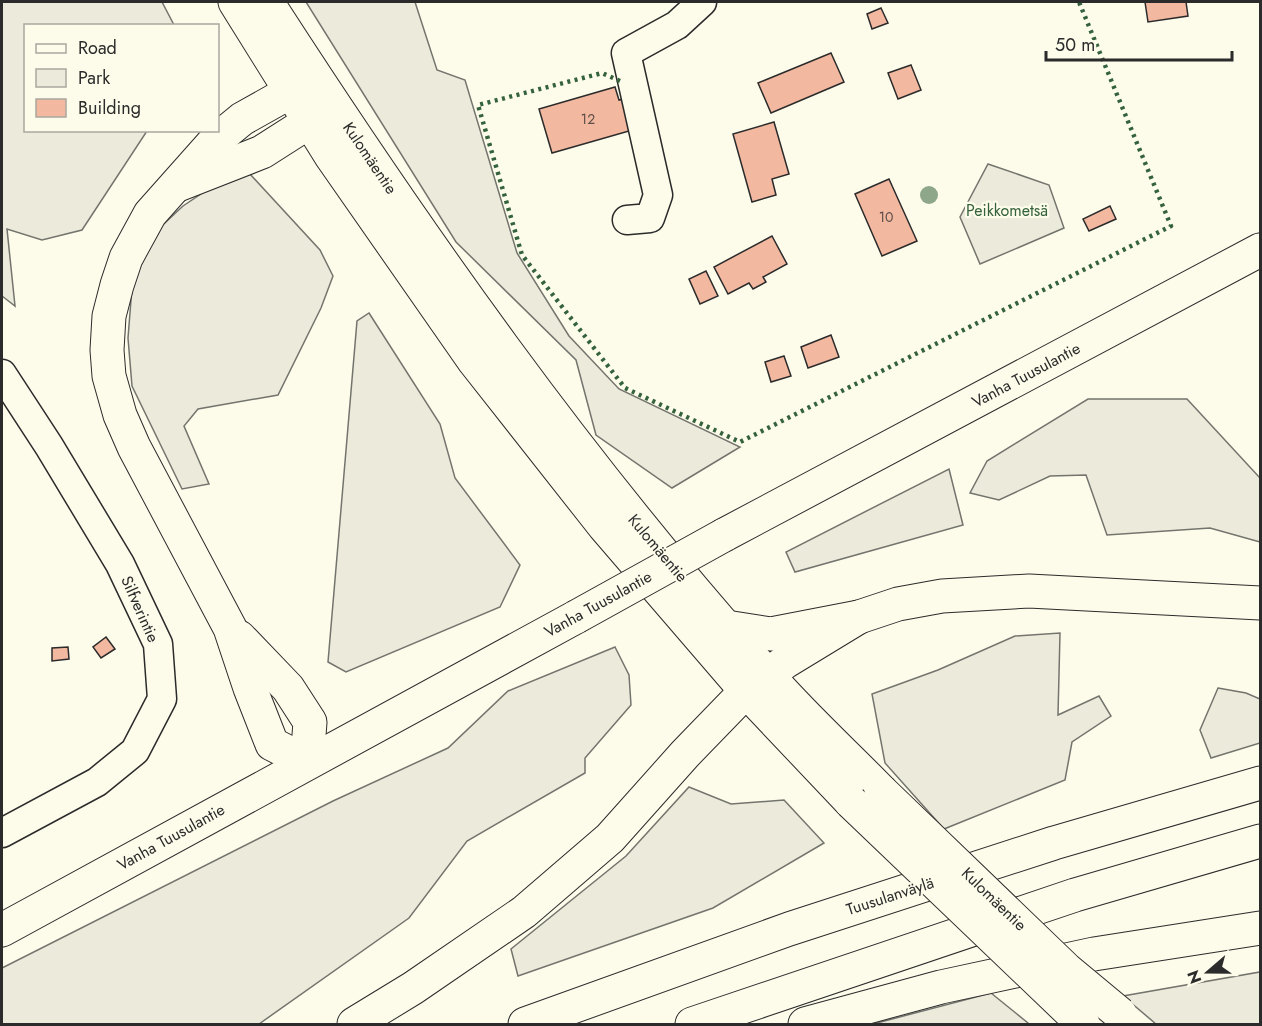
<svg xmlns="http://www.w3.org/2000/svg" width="1262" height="1026" font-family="Jost,sans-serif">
  <rect width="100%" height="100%" fill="#fdfbea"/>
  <g fill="#ecebdb" stroke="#74746e" stroke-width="1.5">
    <polygon points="2,2 162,2 174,25 26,26 26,130 147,131 82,230 42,240 7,229 15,306 2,296"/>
    <polygon points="306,2 415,2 437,70 465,80 517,253 569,336 619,389 740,447 672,488 596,435 576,360 456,242"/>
    <polygon points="988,164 1049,185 1064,228 980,264 960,217"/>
    <polygon points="249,173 320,250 333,276 321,308 278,395 198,409 184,426 209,484 182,489 132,386 128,338 133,275 152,235 183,206 225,178"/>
    <polygon points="369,313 440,424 455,478 520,565 500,607 346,672 328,662 357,321"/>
    <polygon points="1088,399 1187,399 1260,478 1260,542 1210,528 1107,535 1086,475 1050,476 999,500 970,493 987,461"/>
    <polygon points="949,469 963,525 795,572 786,552"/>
    <polygon points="1060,633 1058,715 1099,696 1111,716 1072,742 1065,780 944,829 885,763 872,694 938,670 1015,636"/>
    <polygon points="615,647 629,675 631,705 585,758 585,773 467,841 409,918 259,1024 2,1024 2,968 333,801 448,748 508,691"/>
    <polygon points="1218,688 1246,693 1260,699 1260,743 1211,758 1200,730"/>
    <polygon points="689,787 731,804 784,800 824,843 713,908 518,976 511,949 626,856"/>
    <polygon points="1260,972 1260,1024 1156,1024 1123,996"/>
    <polygon points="991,993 1028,1023 1023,1024 873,1024"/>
  </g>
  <g fill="#f2b8a0" stroke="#2b2b2b" stroke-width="1.5">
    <polygon points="1145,2 1186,2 1188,16 1148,22"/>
    <polygon points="881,8 888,23 872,29 867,14"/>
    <polygon points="831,53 844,82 771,113 758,83"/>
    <polygon points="911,65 921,90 898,99 888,73"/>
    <polygon points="615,87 619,100 628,98 636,129 552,153 539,109"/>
    <polygon points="774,122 789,174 772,179 776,195 752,202 733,134"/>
    <polygon points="889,179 917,241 882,256 855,194"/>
    <polygon points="1110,206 1116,219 1089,231 1083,219"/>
    <polygon points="772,236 787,264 763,277 766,282 753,289 749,283 728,294 714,267"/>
    <polygon points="706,271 718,296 700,304 689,279"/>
    <polygon points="831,335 839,357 808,368 801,347"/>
    <polygon points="784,356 791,376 771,382 765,362"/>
    <polygon points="106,637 115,649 101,658 93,647"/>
    <polygon points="68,647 69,659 52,661 52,648"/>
  </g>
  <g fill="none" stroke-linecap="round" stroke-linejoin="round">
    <g stroke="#2b2b2b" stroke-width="31">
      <g id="minor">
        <polyline points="627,220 650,218 658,195 626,53 677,25 702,2"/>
        <polyline points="2,374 49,446 120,564 158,644 162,699 135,751 97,782 2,833"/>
      </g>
    </g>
    <g stroke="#2b2b2b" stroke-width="35">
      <g id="major">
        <polyline points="235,2 331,156 474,361 604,526 746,691 851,802"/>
        <path d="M267 2C418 236 579 464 765 672 801 714 843 752 881 791"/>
        <polyline points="178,185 262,152 309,122 319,103"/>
        <polyline points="724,535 1260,250"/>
        <polyline points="239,637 288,688 310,722 307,762"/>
        <polyline points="307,762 272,744 250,688 230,628 134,447 120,415 109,376 107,350 109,316 117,285 126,258 150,214 214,142 242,119 290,92 312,92"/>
        <polyline points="2,930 576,617"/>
      </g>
    </g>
    <g stroke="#2b2b2b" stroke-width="35">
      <g id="highway">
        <polyline points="726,627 771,634 859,617 898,604 942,596 1029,591 1260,603"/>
        <polyline points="354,1024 413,988 524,912 610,838 685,754 746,691 785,662 859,617"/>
        <polyline points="525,1024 789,929 1054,843 1260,783"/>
        <polyline points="692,1024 1075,895 1260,841"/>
        <polyline points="805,1024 941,987 1094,954 1260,928"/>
      </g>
    </g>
    <use href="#minor" stroke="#fdfbea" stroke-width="28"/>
    <use href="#major" stroke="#fdfbea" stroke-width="33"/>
    <use href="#highway" stroke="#fdfbea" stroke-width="33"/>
    <g stroke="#2b2b2b" stroke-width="35" stroke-linecap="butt">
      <g id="major-bridge">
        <polyline points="576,617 724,535"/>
        <polyline points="881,791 1067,970 1120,1014"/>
        <polyline points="851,802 1083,1024"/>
      </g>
    </g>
    <use href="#major-bridge" stroke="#fdfbea" stroke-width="33"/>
    <polyline stroke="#34623c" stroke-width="4.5" stroke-dasharray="3 4.5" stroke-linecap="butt" points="620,81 602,73 478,105 522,255 625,388 740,442 1171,226 1079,2"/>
  </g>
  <circle fill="#8ea78a" cx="929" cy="195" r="9"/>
  <g text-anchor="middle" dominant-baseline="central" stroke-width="4.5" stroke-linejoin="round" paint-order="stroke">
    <g font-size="14" fill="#5d4e48">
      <text x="588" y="119">12</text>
      <text x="886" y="217">10</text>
    </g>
    <g font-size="16" fill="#2b2b2b" stroke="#fdfbea">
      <text transform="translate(370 158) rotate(56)">Kulomäentie</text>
      <text transform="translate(1026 375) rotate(-28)">Vanha Tuusulantie</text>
      <text transform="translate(658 548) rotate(50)">Kulomäentie</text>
      <text transform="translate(598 604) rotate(-29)">Vanha Tuusulantie</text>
      <text transform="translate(140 609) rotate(66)">Silfverintie</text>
      <text transform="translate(171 837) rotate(-29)">Vanha Tuusulantie</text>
      <text transform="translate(890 896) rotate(-18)">Tuusulanväylä</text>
      <text transform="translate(994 899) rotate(44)">Kulomäentie</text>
    </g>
    <g font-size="16" fill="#34623c" stroke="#fdfbea">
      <text x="1007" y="210">Peikkometsä</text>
    </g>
  </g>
  <rect width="1262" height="1026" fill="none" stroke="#2b2b2b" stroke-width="6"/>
  <rect x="24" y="24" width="195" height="108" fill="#fdfbea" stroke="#a9a89e" stroke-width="1.5"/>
  <rect x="36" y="44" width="30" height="9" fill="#fdfbea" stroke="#a9a89e" stroke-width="1.5"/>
  <text x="78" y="54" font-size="18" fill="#2b2b2b">Road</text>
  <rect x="36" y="69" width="30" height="18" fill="#ecebdb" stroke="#a9a89e" stroke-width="1.5"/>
  <text x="78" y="84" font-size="18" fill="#2b2b2b">Park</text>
  <rect x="36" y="99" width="30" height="18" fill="#f2b8a0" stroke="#a9a89e" stroke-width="1.5"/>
  <text x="78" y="114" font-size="18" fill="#2b2b2b">Building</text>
  <g transform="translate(1208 972) rotate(250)" stroke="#fdfbea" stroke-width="4.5" paint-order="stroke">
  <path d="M0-4.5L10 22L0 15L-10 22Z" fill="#2b2b2b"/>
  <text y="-9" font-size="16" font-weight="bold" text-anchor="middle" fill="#2b2b2b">N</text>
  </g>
  <path d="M1046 51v9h186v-9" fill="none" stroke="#2b2b2b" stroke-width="3"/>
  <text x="1055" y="51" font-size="18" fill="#2b2b2b" stroke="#fdfbea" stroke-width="4.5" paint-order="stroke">50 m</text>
</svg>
